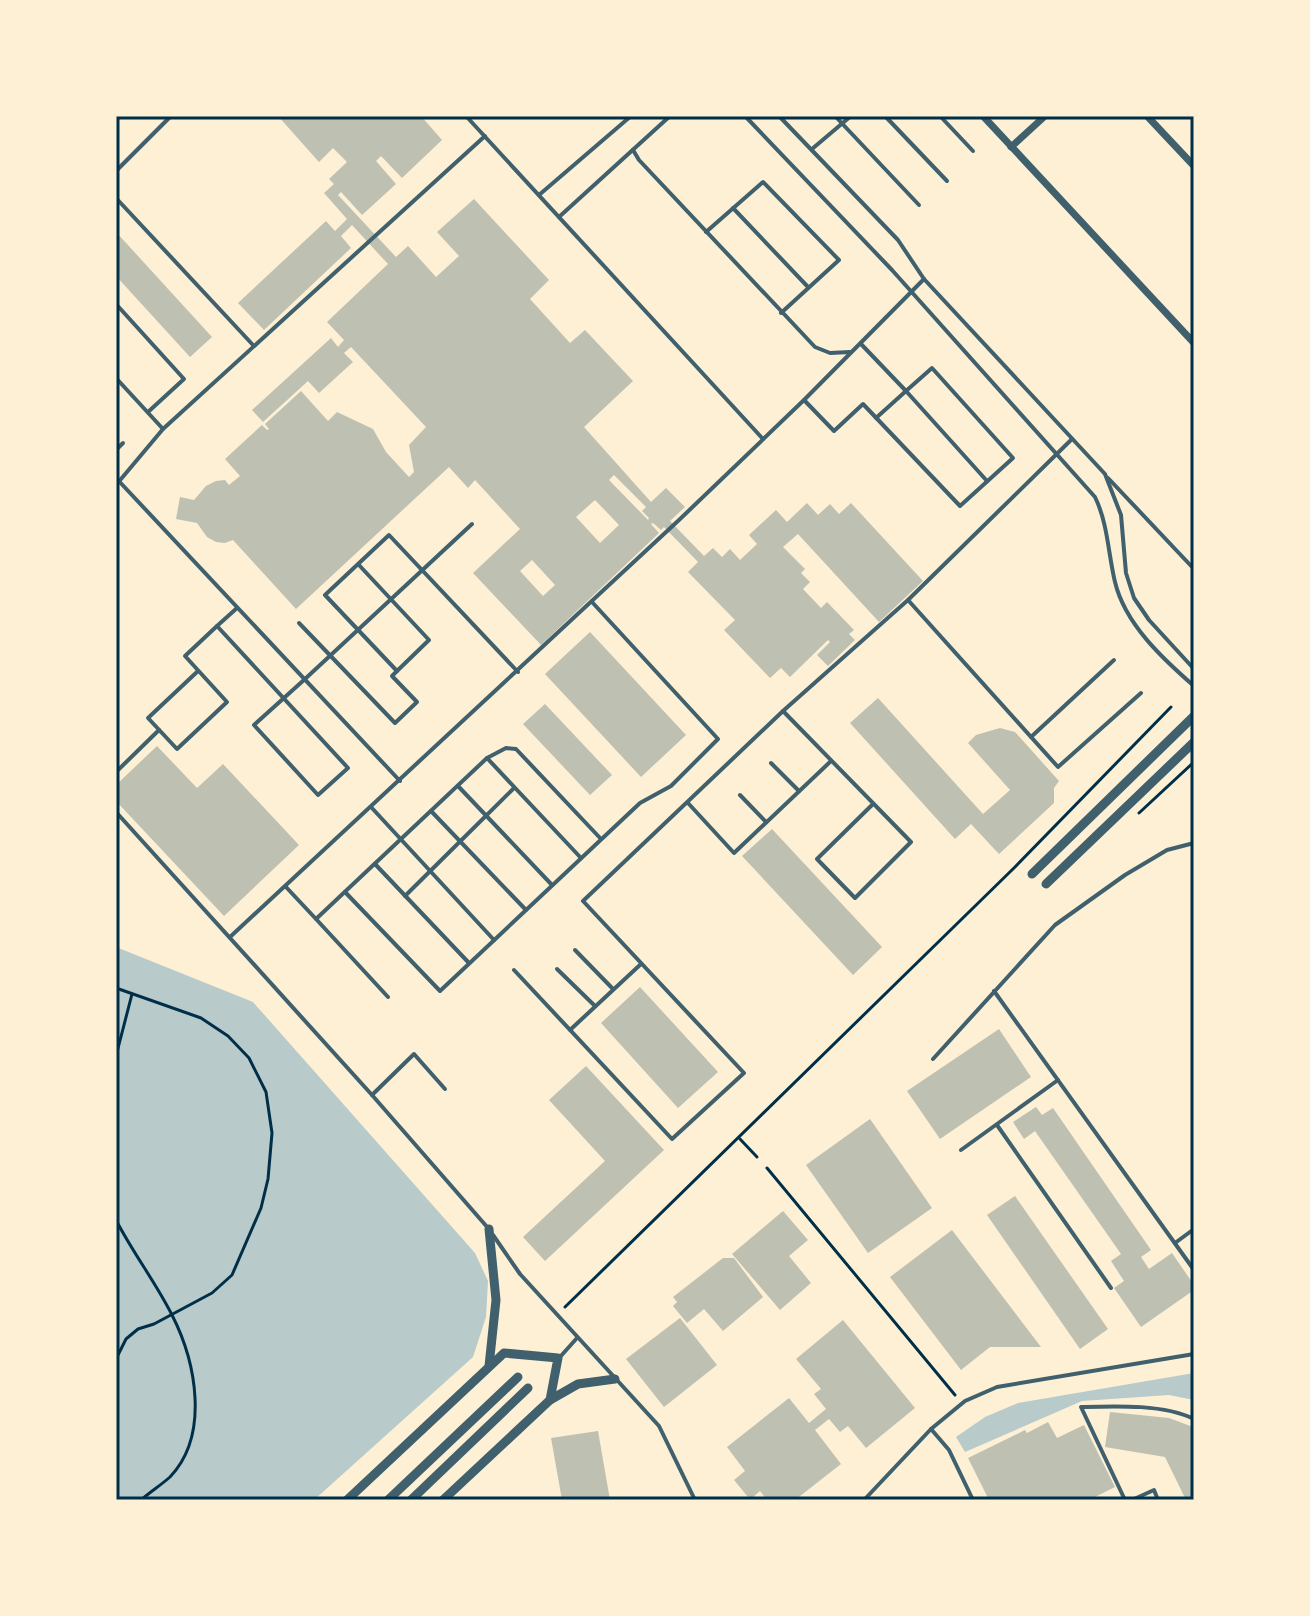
<svg xmlns="http://www.w3.org/2000/svg" width="1310" height="1616" font-family="'Open Sans',sans-serif">
  <rect width="100%" height="100%" fill="#fdf0d5"/>
  <g fill="#b9caca">
    <polygon points="116,947 253,1002 475,1253 488,1281 486,1317 473,1357 314,1500 116,1500"/>
    <polygon points="1194,1373 1194,1400 1169,1395 1082,1401 965,1452 956,1437 985,1417 1018,1403"/>
  </g>
  <g fill="#bec0b2" fill-rule="evenodd">
    <path d="M278 116H421L442 140 402 178 381 156 376 161 396 184 362 215 341 192 338 195 396 257 408 246 436 277 459 256 437 232 474 199 549 280 530 299 570 343 585 330 633 381 584 427 651 502 666 488 685 507 670 521 704 556 713 548 722 557 730 549 740 560 757 544 749 535 776 510 787 522 807 503 818 515 830 504 839 514 851 503 923 581 879 622 798 534 783 547 805 569 801 573 810 582 803 589 821 608 827 602 854 630 849 634 855 640 828 666 817 655 830 642 828 640 790 677 781 668 770 678 724 630 735 620 688 572 698 562 664 527 661 530 653 523 651 524 659 533 541 645 473 573 520 529 475 480 468 488 449 467 296 609 233 540 225 543 216 542 207 537 197 523 176 519 180 497 194 500 206 486 216 481 225 480 229 485 240 476 225 459 262 425 267 430 269 429 265 424 301 391 328 421 337 412 373 429 386 452 409 477 414 472 409 445 426 427 351 347 344 353 353 362 319 393 308 381 263 422 252 410 331 338 338 347 344 340 327 322 388 264 352 225 341 236 351 248 264 330 238 303 326 221 335 231 347 219 324 193 334 184 329 179 347 162 333 148 319 162ZM614 475 646 507 642 511 649 518 648 520 609 480ZM595 500 619 525 600 543 576 517ZM532 560 555 585 543 596 520 571Z"/>
    <polygon points="116,232 212,337 190,357 116,276"/>
    <polygon points="590,632 686,735 641,777 545,674"/>
    <polygon points="878,698 983,814 1010,790 968,743 976,735 1000,728 1015,732 1059,781 1054,788 1054,803 999,854 971,824 955,839 850,723"/>
    <polygon points="545,704 612,775 590,795 523,724"/>
    <polygon points="157,746 197,788 223,764 299,845 224,916 116,801 116,785"/>
    <polygon points="772,829 882,947 853,975 742,856"/>
    <polygon points="640,987 718,1072 678,1108 601,1023"/>
    <polygon points="999,1029 1031,1077 940,1139 907,1091"/>
    <polygon points="586,1066 664,1150 545,1261 523,1237 605,1161 549,1100"/>
    <polygon points="1036,1107 1042,1115 1053,1108 1151,1250 1141,1257 1149,1269 1172,1253 1194,1285 1194,1290 1141,1327 1114,1288 1124,1281 1111,1261 1121,1254 1035,1131 1024,1139 1013,1122"/>
    <polygon points="870,1119 932,1208 868,1253 806,1165"/>
    <polygon points="1015,1196 1108,1329 1080,1349 987,1215"/>
    <polygon points="783,1211 808,1240 789,1256 811,1283 780,1310 732,1254"/>
    <polygon points="952,1230 1041,1347 990,1347 961,1370 890,1277"/>
    <polygon points="723,1258 734,1258 763,1297 723,1331 704,1309 687,1323 673,1306 677,1302 673,1297"/>
    <polygon points="680,1318 717,1365 664,1407 626,1359"/>
    <polygon points="843,1320 915,1408 866,1448 848,1426 840,1432 829,1419 815,1430 841,1464 795,1500 767,1500 760,1491 752,1498 748,1497 734,1480 745,1471 727,1447 789,1398 809,1423 826,1409 814,1394 821,1389 796,1359"/>
    <polygon points="1110,1412 1169,1418 1193,1427 1194,1500 1186,1500 1165,1457 1105,1447"/>
    <polygon points="1048,1422 1057,1438 1084,1425 1115,1487 1089,1500 1079,1500 1078,1497 1072,1500 989,1500 968,1458 1025,1430 1027,1433"/>
    <polygon points="598,1431 610,1500 562,1500 551,1438"/>
  </g>
  <g fill="none" stroke-linecap="round" stroke-linejoin="round">
    <g stroke="#003049" stroke-width="3">
      <polyline points="1139,813 1194,762"/>
      <polyline points="116,988 201,1018 228,1036 249,1058 266,1092 272,1133 268,1179 261,1208 232,1275 212,1293 154,1324 138,1329 126,1339 116,1359"/>
      <polyline points="116,1056 132,994"/>
      <polyline points="116,1084 116,1101"/>
      <polyline points="740,1139 757,1157"/>
      <polyline points="767,1168 955,1395"/>
      <path d="M116 1220C133 1253 156 1283 172 1315 196 1362 210 1435 170 1477 161 1485 150 1492 141 1500"/>
      <polyline points="565,1307 1015,867 1171,707"/>
    </g>
    <g stroke="#3f606c" stroke-width="4">
      <polyline points="466,116 763,439"/>
      <path d="M745 116 892 270 1095 497C1108 524 1108 553 1115 582 1125 624 1163 659 1194 686"/>
      <polyline points="779,116 898,240 924,279 1105,474 1121,515 1126,573 1134,598 1149,620 1194,669"/>
      <polyline points="835,116 919,205"/>
      <polyline points="885,116 947,181"/>
      <polyline points="940,116 973,151"/>
      <polyline points="812,149 851,116"/>
      <polyline points="633,150 639,160 815,347 830,353 850,352"/>
      <polyline points="116,171 171,116"/>
      <polyline points="539,195 631,116"/>
      <polyline points="116,198 253,345"/>
      <polyline points="733,208 808,287"/>
      <polyline points="559,217 670,116"/>
      <polyline points="706,232 763,182 839,260 781,313"/>
      <polyline points="116,304 184,379 148,412"/>
      <polyline points="116,378 163,429"/>
      <polyline points="804,400 834,431 863,404 960,506 1013,458 932,368 906,391 861,344"/>
      <polyline points="876,418 906,391 987,481"/>
      <polyline points="116,450 123,443"/>
      <polyline points="116,478 400,781"/>
      <polyline points="1108,478 1194,569"/>
      <polyline points="116,485 163,429 485,136"/>
      <polyline points="358,564 429,640 397,671 325,595 389,535 518,672"/>
      <polyline points="908,600 1058,767 1141,693"/>
      <polyline points="237,608 217,626 348,768 318,795 254,725 305,679 472,524"/>
      <polyline points="299,623 395,723 417,702 392,676 397,671"/>
      <polyline points="198,671 148,718 177,749 227,702 185,656 217,626"/>
      <polyline points="783,711 911,842 855,898 817,859 873,804"/>
      <polyline points="1031,737 1114,660"/>
      <polyline points="487,758 506,748 516,749 601,839"/>
      <polyline points="771,763 799,791"/>
      <polyline points="116,772 159,730"/>
      <polyline points="458,786 552,885"/>
      <polyline points="740,795 766,822"/>
      <polyline points="688,803 734,853 831,761"/>
      <polyline points="371,807 494,940"/>
      <polyline points="431,811 526,910"/>
      <polyline points="116,812 372,1095 488,1228"/>
      <polyline points="375,864 469,963"/>
      <polyline points="286,887 316,919"/>
      <polyline points="345,892 440,991 640,803 671,786 718,739 592,602"/>
      <polyline points="405,896 514,788"/>
      <polyline points="230,937 679,520 804,400 924,279"/>
      <polyline points="575,950 613,989"/>
      <polyline points="557,969 595,1006"/>
      <polyline points="514,970 672,1139 744,1073 583,901 783,711 908,600 1072,439"/>
      <polyline points="994,991 1194,1270"/>
      <polyline points="388,997 316,919 487,758 581,858"/>
      <polyline points="570,1030 641,964"/>
      <polyline points="933,1059 1055,925 1125,875 1167,850 1194,843"/>
      <polyline points="372,1095 414,1054 445,1089"/>
      <polyline points="997,1125 1111,1288"/>
      <polyline points="961,1150 1058,1080"/>
      <polyline points="493,1235 520,1274 659,1426 695,1500"/>
      <polyline points="1175,1243 1194,1229"/>
      <polyline points="560,1357 577,1338"/>
      <polyline points="931,1429 949,1450 973,1500"/>
      <polyline points="864,1500 931,1429 965,1401 997,1387 1194,1354"/>
      <path d="M1125 1500 1081 1407C1115 1406 1164 1404 1194 1419"/>
      <polyline points="1132,1500 1154,1490 1158,1500"/>
    </g>
    <g stroke="#3f606c" stroke-width="7">
      <polyline points="983,116 1194,343"/>
      <polyline points="1147,116 1194,166"/>
      <polyline points="1011,147 1045,116"/>
    </g>
    <g stroke="#3f606c" stroke-width="9">
      <polyline points="1032,874 1194,716"/>
      <polyline points="1046,884 1194,742"/>
      <polyline points="489,1229 496,1300 489,1366"/>
      <polyline points="347,1500 504,1353 558,1358 550,1400"/>
      <polyline points="388,1500 518,1377"/>
      <polyline points="411,1500 528,1388"/>
      <polyline points="443,1500 550,1400 578,1384 615,1379"/>
    </g>
  </g>
  <rect width="1310" height="1616" fill="none" stroke="#fdf0d5" stroke-width="236"/>
  <rect x="118" y="118" width="1074" height="1380" fill="none" stroke="#003049" stroke-width="3"/>
</svg>
